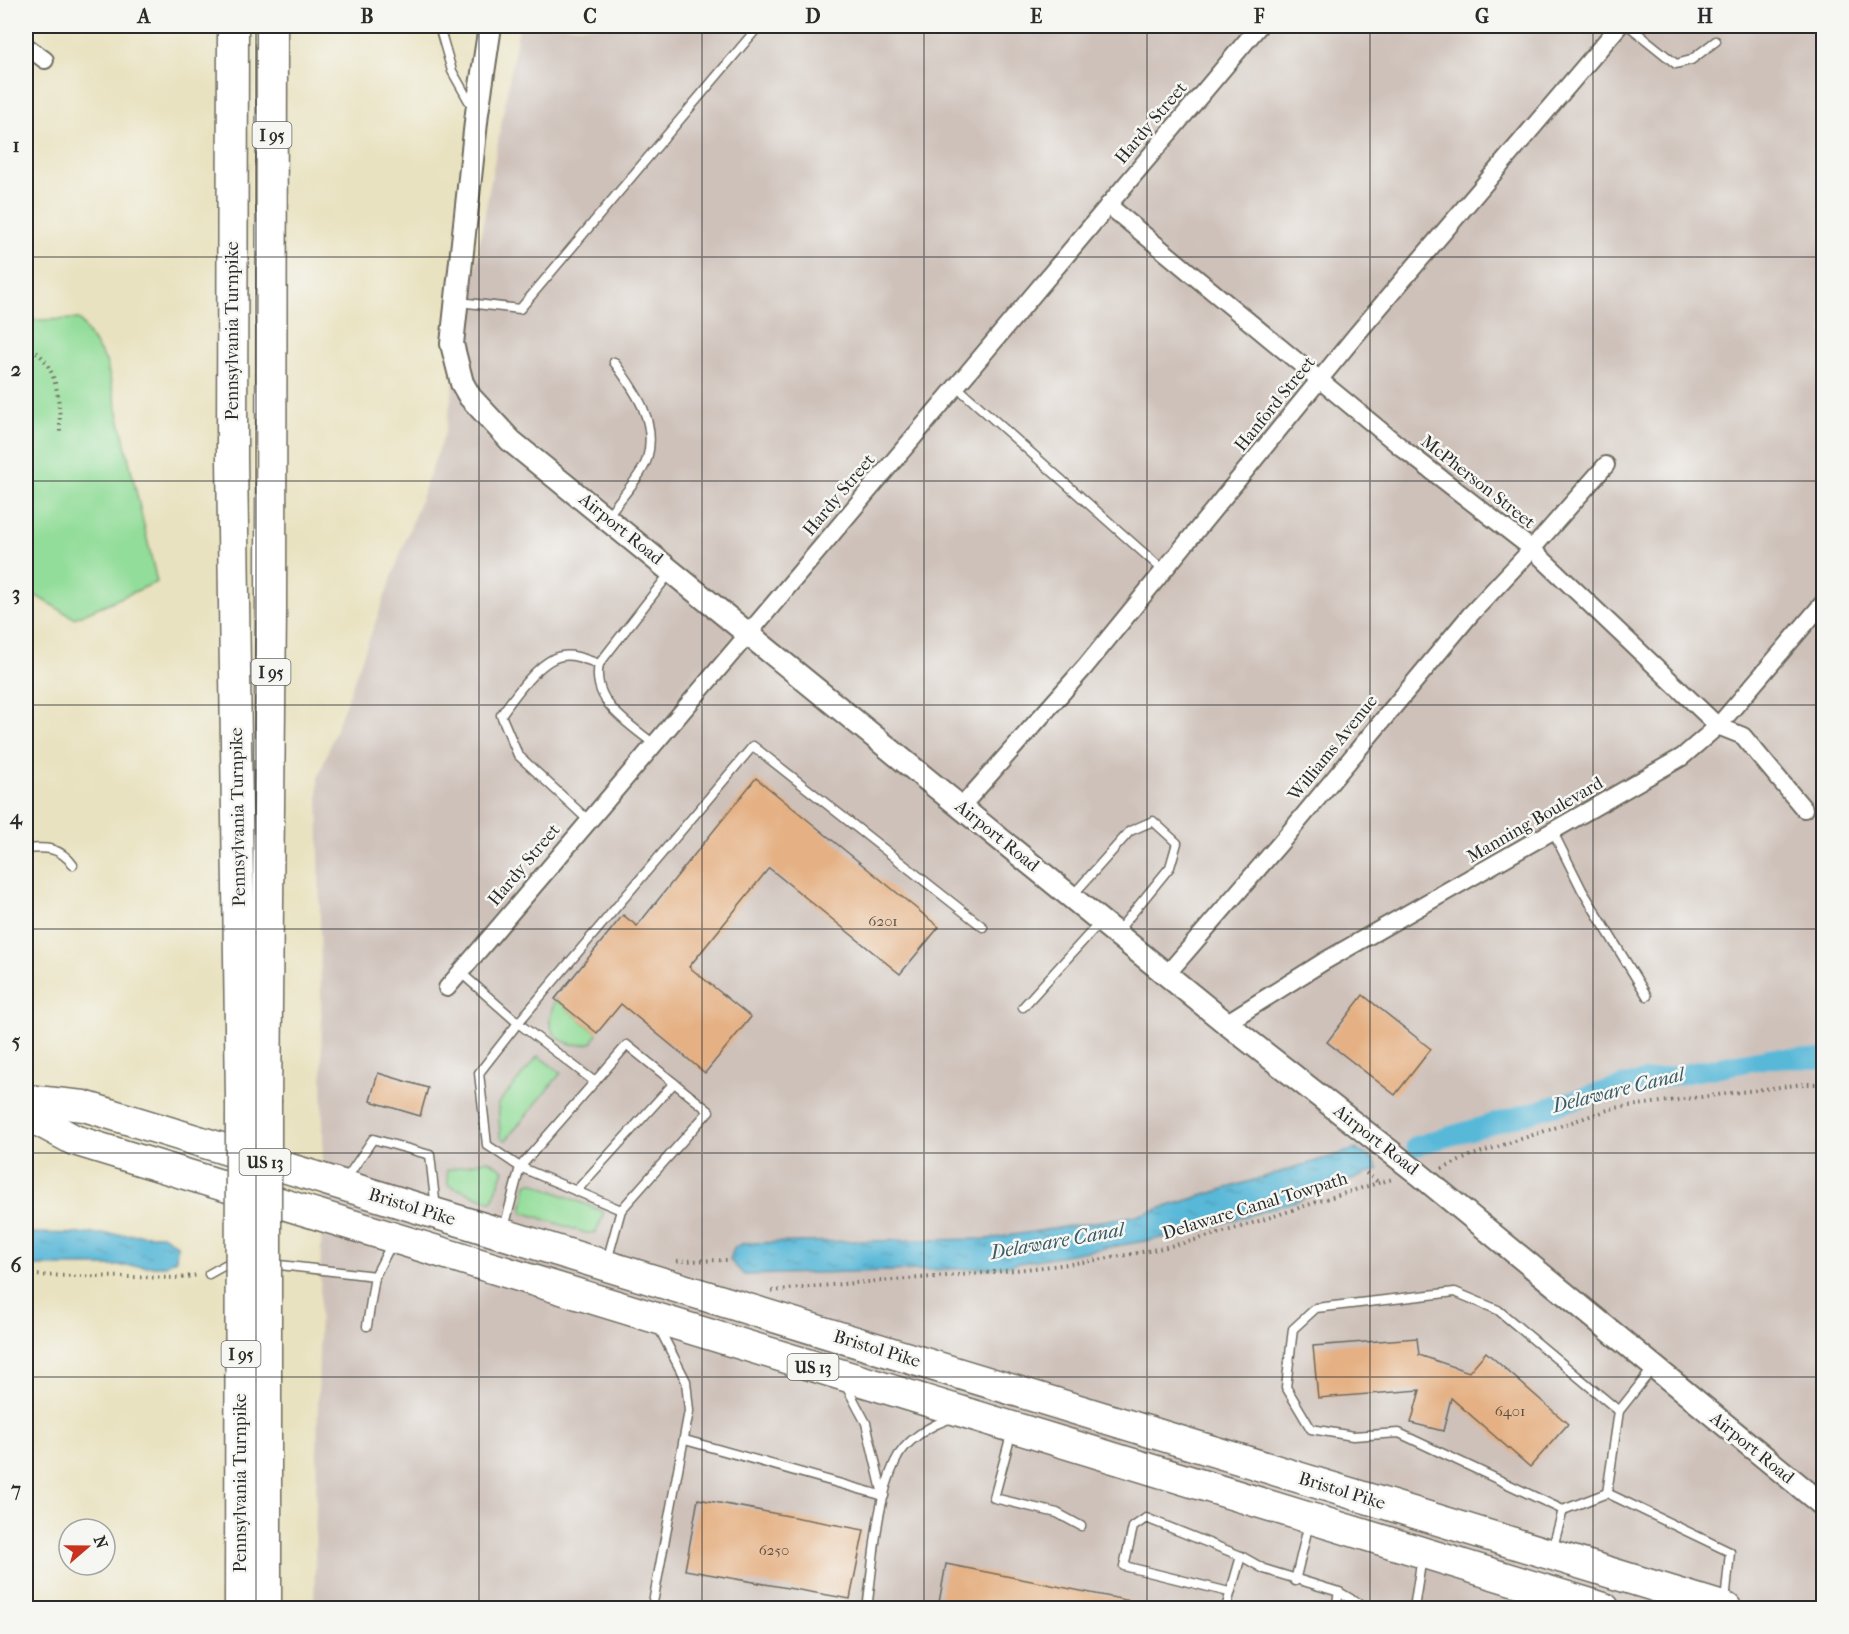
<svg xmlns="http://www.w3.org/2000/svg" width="1849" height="1634" font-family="'IM FELL French Canon',serif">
  <defs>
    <pattern id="water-ripples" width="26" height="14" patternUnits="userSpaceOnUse" patternTransform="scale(1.5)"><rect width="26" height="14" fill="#59b8d8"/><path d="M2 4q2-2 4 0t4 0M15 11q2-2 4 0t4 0" fill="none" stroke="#4a96af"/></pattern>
  </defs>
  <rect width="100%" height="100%" fill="#f6f6f2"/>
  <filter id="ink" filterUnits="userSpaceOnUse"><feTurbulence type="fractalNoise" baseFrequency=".0167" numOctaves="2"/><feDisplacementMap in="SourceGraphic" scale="12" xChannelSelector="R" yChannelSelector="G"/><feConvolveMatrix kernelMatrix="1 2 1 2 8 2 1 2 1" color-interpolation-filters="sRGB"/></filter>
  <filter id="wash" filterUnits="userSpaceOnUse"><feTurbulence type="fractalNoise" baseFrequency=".008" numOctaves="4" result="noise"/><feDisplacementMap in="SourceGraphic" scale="24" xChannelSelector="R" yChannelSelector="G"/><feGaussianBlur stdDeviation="1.35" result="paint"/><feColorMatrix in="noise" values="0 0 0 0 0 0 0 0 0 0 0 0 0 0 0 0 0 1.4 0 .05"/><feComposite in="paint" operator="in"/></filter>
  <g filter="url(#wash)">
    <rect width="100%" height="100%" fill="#e9e2c0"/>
    <polygon fill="#cec1ba" points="519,26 1823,26 1823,1608 314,1608 323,1140 318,778 445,433"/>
    <g fill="#92dd99" stroke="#5e8462" stroke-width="1.5">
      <polygon points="79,319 106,361 157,582 74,618 36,596 26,581 26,324 34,320"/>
      <path d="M555 999 597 1033 593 1042C575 1050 549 1041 550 1018 551 1012 554 1005 555 999Z"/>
      <polygon points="538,1056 561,1073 506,1140 501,1138 500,1133 498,1104"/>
      <polygon points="488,1160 504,1170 492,1202 448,1185 447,1170"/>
      <polygon points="531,1182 604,1212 596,1233 586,1233 522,1212 527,1184"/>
    </g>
    <g fill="url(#water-ripples)" stroke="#427282" stroke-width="1.5">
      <polygon points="1356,1149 1373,1159 1379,1169 1299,1200 1190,1233 991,1268 744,1275 730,1260 734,1248 744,1243 988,1239 1139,1215"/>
      <polygon points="26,1233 162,1235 177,1245 176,1259 164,1266 26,1266"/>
    </g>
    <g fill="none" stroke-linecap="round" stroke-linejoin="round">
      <polyline stroke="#59b8d8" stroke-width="20" points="1416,1146 1629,1084 1769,1058 1824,1059"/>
    </g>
    <g id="blocks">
      <g fill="#e5b184">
        <polygon points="756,778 939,927 900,974 769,868 689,967 751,1017 705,1073 621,1004 597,1033 555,999 623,915 637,926"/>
        <polygon points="1363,995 1431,1049 1395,1095 1327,1042"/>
        <polygon points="378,1073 428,1088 420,1116 370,1101"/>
        <polygon points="1417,1338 1419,1355 1469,1372 1486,1352 1568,1424 1530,1467 1451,1398 1443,1431 1411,1423 1420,1390 1318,1398 1313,1346"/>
        <polygon points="698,1499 864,1530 850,1599 685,1570"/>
        <polygon points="946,1564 1131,1601 1131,1608 938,1608"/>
      </g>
    </g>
  </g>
  <g filter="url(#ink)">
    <use href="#blocks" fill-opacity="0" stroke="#6e6b5f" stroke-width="1.5"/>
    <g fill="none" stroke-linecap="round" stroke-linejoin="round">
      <g stroke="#6e6b5f" stroke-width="11">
        <g id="lane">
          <polyline points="439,26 452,71 474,110"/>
          <polyline points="1629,26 1676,64 1691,60 1716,41"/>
          <polyline points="1824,239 1824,244"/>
          <polyline points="459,302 520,309 759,26"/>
          <polyline points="956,386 1164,571"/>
          <path d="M607 517C617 502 642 476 647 459 658 421 635 391 614 362"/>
          <path d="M654 744C628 723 591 702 599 664L670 573"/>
          <path d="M588 820 518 755 501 715C513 698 540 659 562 656 575 654 587 660 599 664"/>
          <polyline points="1553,832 1582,890 1647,996"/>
          <path d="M26 849C46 847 60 847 73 865"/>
          <polyline points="1072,896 1130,831 1153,821 1177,843 1170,867 1117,932"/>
          <polyline points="460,972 518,1023 753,746 983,927"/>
          <polyline points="1023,1007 1101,921"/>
          <polygon points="627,1045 709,1111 621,1210 520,1167"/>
          <polyline points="346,1179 373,1139 430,1155 436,1209"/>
          <polyline points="576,1191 674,1083"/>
          <polyline points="504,1228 520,1167 487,1145 479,1073 518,1023 595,1082"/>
          <polyline points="607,1261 621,1210"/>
          <polyline points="271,1264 375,1276"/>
          <polyline points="209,1274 234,1260"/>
          <polyline points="367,1326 375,1276 393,1241"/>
          <polyline points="1653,1368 1619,1411 1498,1310 1455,1292 1316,1308 1293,1329 1286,1387 1311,1429 1353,1436 1399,1433 1563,1510 1607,1493 1730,1552 1725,1603"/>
          <polyline points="845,1384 866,1423 883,1495"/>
          <polyline points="1012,1431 994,1498 1057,1513 1081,1526"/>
          <polyline points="685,1440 884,1496"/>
          <polyline points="1607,1493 1619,1411"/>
          <polyline points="1552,1551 1563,1510"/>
          <polyline points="1295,1581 1309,1523"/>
          <polyline points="1229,1592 1124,1566 1133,1527 1146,1518 1241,1556 1264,1569 1339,1592 1336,1608"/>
          <polyline points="1339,1592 1366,1608"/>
          <polyline points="652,1608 689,1411 686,1381 659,1328"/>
          <path d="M867 1608C874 1561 875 1506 895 1462 904 1441 931 1424 953 1418"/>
          <polyline points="1226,1608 1241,1556"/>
          <polyline points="1414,1608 1422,1557"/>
        </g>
      </g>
      <g stroke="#6e6b5f" stroke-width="20">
        <g id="street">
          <polyline points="26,46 45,60"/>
          <polyline points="1108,205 1402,448 1532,549 1718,726 1743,736 1804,809"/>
          <polyline points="961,807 1085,667 1356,335 1619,26"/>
          <polyline points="1167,974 1283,840 1470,615 1532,549 1606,465"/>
          <polyline points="447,988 749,633 1259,26"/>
          <polyline points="1226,1023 1323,962 1682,757 1718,726 1824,602"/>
        </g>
      </g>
      <g stroke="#6e6b5f" stroke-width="26">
        <polyline id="secondary" points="490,26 477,113 452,344 462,383 470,397 511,441 1226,1023 1419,1174 1824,1506"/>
      </g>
      <g stroke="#6e6b5f" stroke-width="33">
        <g id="highway">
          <polyline points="233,26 232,458 241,1100"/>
          <polyline points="26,1100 84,1106 1726,1608"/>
          <polyline points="266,1100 271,610 272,26"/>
          <polyline points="26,1114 74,1140 1604,1608"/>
        </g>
      </g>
      <g stroke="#6e6b5f" stroke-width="4" stroke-dasharray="1.5 4.5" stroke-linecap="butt">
        <path d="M26 346C59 360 60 404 60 435"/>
        <polyline points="1442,1169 1470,1156 1614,1108 1804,1084 1824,1084"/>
        <polyline points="1366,1173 1378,1182"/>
        <polyline points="677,1261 730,1260"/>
        <polyline points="26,1275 180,1278 199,1275"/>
        <path d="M772 1291C901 1276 1030 1276 1157 1249 1238 1232 1314 1200 1393 1179"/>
      </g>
      <use href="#lane" stroke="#fff" stroke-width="8"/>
      <use href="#street" stroke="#fff" stroke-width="16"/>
      <use href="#secondary" stroke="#fff" stroke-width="22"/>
      <use href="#highway" stroke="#fff" stroke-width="30"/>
      <g stroke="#6e6b5f" stroke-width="33" stroke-linecap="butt">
        <g id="highway-bridge">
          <polyline points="240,1608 241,1100"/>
          <polyline points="266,1608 266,1100"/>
        </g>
      </g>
      <use href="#highway-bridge" stroke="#fff" stroke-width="30"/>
    </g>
  </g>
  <path fill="none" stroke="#2b2b2b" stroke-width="1.5" stroke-opacity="0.55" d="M256 26V1608M479 26V1608M702 26V1608M924 26V1608M1147 26V1608M1370 26V1608M1593 26V1608M26 257H1824M26 481H1824M26 705H1824M26 929H1824M26 1153H1824M26 1377H1824"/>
  <g text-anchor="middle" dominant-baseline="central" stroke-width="5" stroke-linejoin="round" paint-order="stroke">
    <g font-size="15" fill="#5a4c41">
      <text x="883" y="921">6201</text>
      <text x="1510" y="1411">6401</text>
      <text x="774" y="1550">6250</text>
    </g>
    <g fill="#f6f6f2" stroke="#686867" stroke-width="1.5">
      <rect x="252.5" y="122" width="39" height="26" rx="4.5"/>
      <rect x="251.5" y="659" width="39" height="26" rx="4.5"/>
      <rect x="239.5" y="1149" width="51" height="26" rx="4.5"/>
      <rect x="221.5" y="1341" width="39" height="26" rx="4.5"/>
      <rect x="787.5" y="1354" width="51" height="26" rx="4.5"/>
    </g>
    <g font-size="16" font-weight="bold" fill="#2b2b2b">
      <text x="272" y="135">I 95</text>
      <text x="271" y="672">I 95</text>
      <text x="265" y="1162">US 13</text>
      <text x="241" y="1354">I 95</text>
      <text x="813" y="1367">US 13</text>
    </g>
    <g font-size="18" fill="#2b2b2b" stroke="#f6f6f2">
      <text transform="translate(1151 123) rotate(-50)">Hardy Street</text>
      <text transform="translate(232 331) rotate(-90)">Pennsylvania Turnpike</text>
      <text transform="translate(1275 404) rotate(-51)">Hanford Street</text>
      <text transform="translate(1478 482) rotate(38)">McPherson Street</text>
      <text transform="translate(839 495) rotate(-50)">Hardy Street</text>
      <text transform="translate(621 529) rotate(39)">Airport Road</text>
      <text transform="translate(1333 748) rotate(-51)">Williams Avenue</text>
      <text transform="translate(238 817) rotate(-91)">Pennsylvania Turnpike</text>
      <text transform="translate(1535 820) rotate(-30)">Manning Boulevard</text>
      <text transform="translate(997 836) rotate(39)">Airport Road</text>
      <text transform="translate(524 865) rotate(-50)">Hardy Street</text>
      <text transform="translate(1376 1140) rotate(38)">Airport Road</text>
      <text transform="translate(1255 1206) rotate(-17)">Delaware Canal Towpath</text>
      <text transform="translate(412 1207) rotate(17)">Bristol Pike</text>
      <text transform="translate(877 1349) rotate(17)">Bristol Pike</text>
      <text transform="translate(1752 1448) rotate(39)">Airport Road</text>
      <text transform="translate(240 1483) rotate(-90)">Pennsylvania Turnpike</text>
      <text transform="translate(1342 1491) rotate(17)">Bristol Pike</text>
    </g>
    <g font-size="20" font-style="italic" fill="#3b5c68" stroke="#f6f6f2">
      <text transform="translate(1618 1090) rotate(-14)">Delaware Canal</text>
      <text transform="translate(1057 1241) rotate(-10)">Delaware Canal</text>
    </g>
  </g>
  <rect width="1849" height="1634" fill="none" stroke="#f6f6f2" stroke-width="66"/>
  <g transform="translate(87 1547) rotate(70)"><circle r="28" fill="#f6f6f2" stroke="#a5a5a2" stroke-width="1.5"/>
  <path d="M0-4.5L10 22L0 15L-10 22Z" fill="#c8321e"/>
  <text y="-9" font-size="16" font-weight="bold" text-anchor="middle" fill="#2b2b2b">N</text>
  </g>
  <rect x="33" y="33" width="1783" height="1568" fill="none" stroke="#2b2b2b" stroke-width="2"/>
  <g font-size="20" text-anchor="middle" font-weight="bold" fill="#2b2b2b">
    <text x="144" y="23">A</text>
    <text x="367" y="23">B</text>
    <text x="590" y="23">C</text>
    <text x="813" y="23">D</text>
    <text x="1036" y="23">E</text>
    <text x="1259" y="23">F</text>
    <text x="1482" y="23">G</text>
    <text x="1705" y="23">H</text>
    <text x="16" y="152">1</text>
    <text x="16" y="376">2</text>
    <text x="16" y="600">3</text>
    <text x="16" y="824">4</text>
    <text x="16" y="1048">5</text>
    <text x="16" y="1272">6</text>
    <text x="16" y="1496">7</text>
  </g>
</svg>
